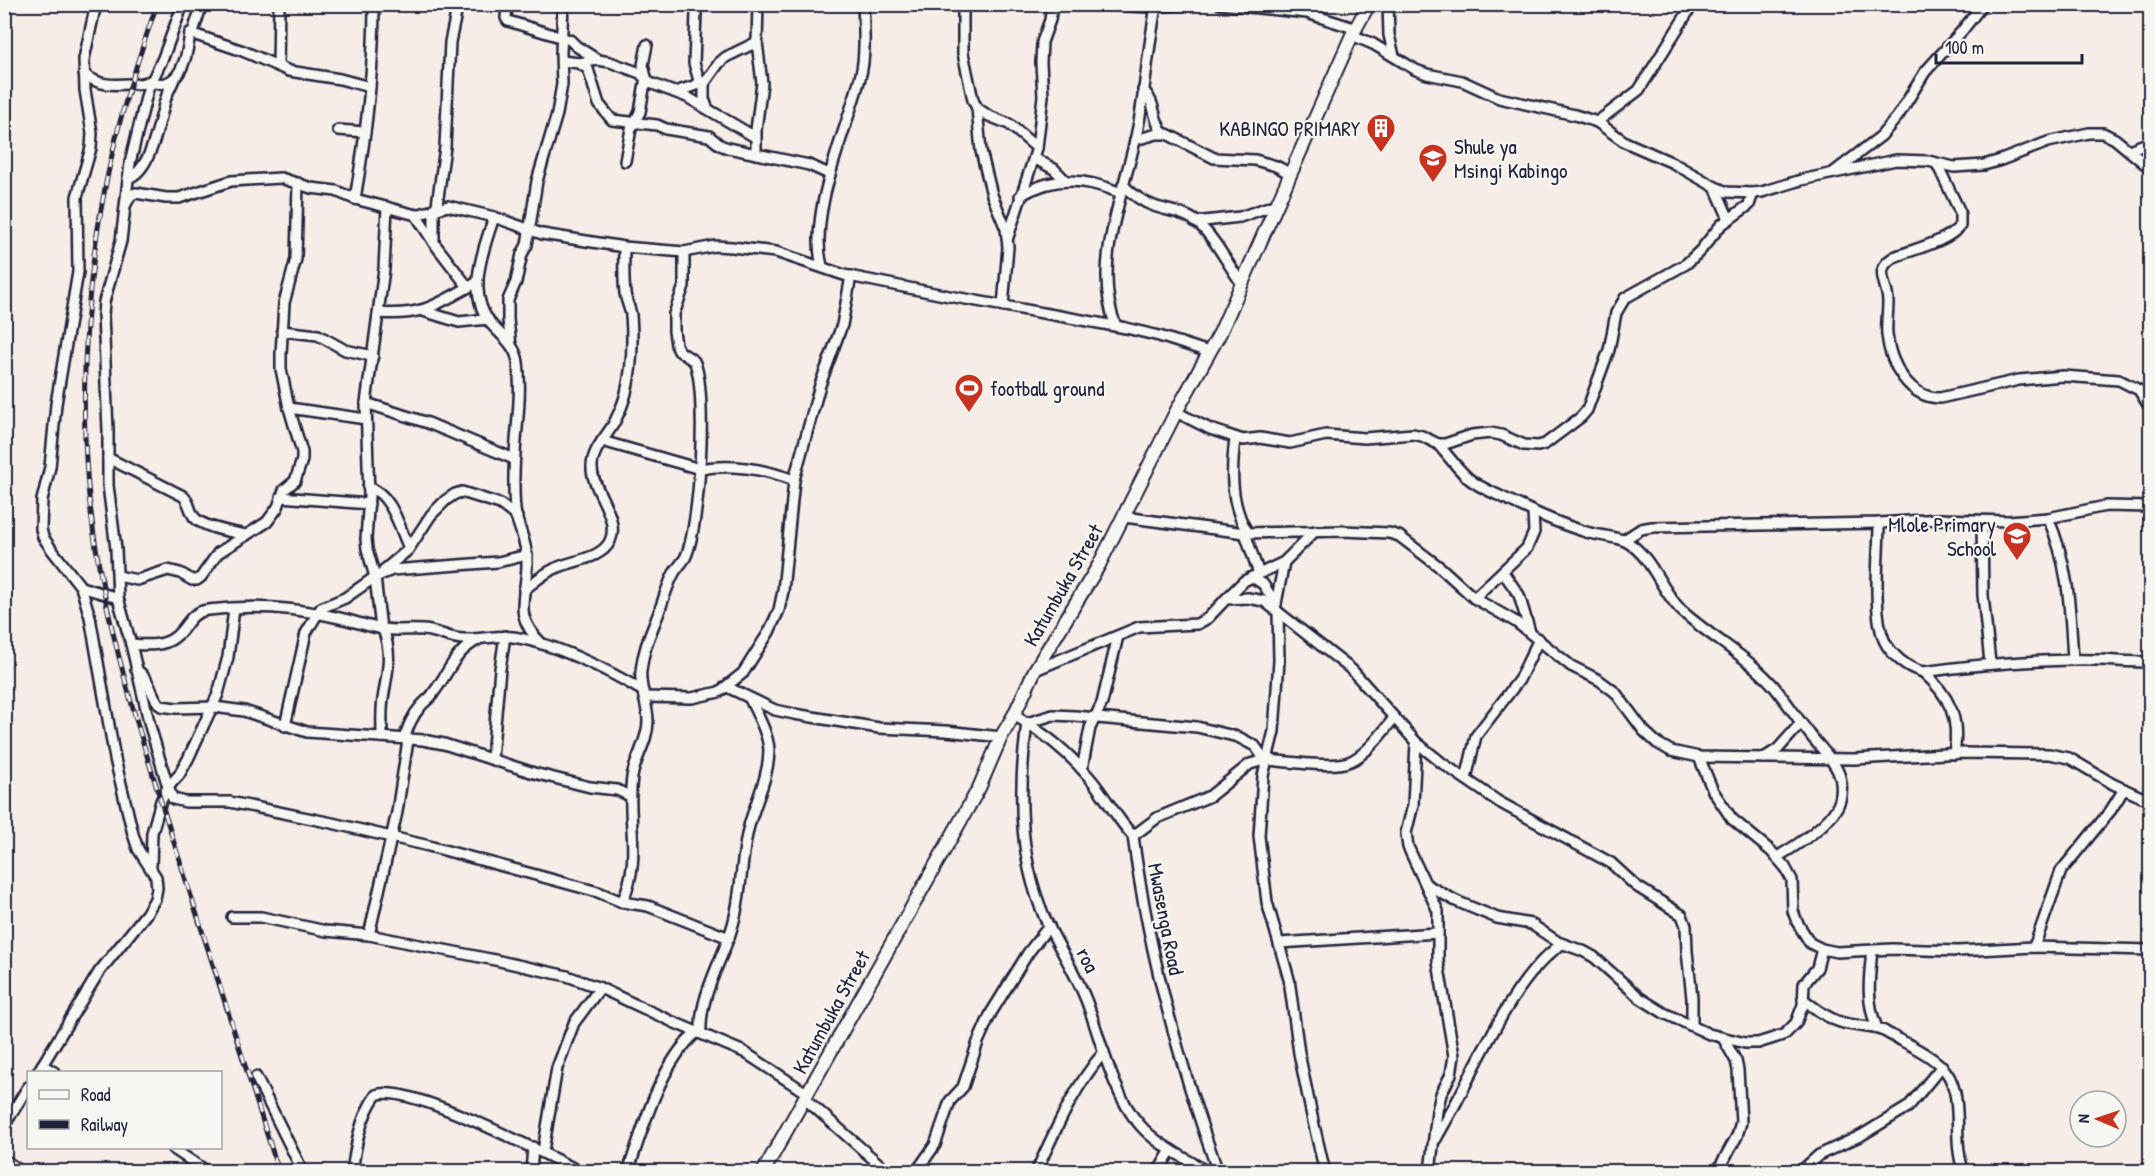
<svg xmlns="http://www.w3.org/2000/svg" width="2155" height="1176" font-family="'Patrick Hand',sans-serif">
  <rect width="100%" height="100%" fill="#f6ede7"/>
  <filter id="ink" filterUnits="userSpaceOnUse"><feTurbulence type="fractalNoise" baseFrequency=".0167" numOctaves="2"/><feDisplacementMap in="SourceGraphic" scale="12" xChannelSelector="R" yChannelSelector="G"/><feConvolveMatrix kernelMatrix="1 2 1 2 8 2 1 2 1" color-interpolation-filters="sRGB"/></filter>
  <g filter="url(#ink)">
    <g fill="none" stroke-linecap="round" stroke-linejoin="round">
      <g stroke="#22223b" stroke-width="14">
        <g id="minor">
          <polyline points="183,4 163,58 148,89 130,163 121,241 104,302 103,315 108,430 108,485 116,549 118,598 131,644 150,726 168,787 173,799 186,802 230,802 332,823 429,846 598,892 622,902 648,906 729,938"/>
          <polyline points="507,4 506,18 508,21 570,40 576,46 598,60"/>
          <polyline points="963,4 963,53 973,100 977,108 981,151 992,195 1006,229 1008,247 1003,306"/>
          <polyline points="1090,4 1150,7 1187,4"/>
          <polyline points="1220,4 1307,13 1357,29"/>
          <polyline points="1388,4 1389,35 1394,56"/>
          <polyline points="696,13 694,63 700,84 704,84 704,99 707,107"/>
          <polyline points="190,33 243,51 289,71 340,79 370,87"/>
          <polyline points="1352,35 1373,44 1416,70 1427,74 1462,81 1499,98 1575,115 1597,122 1625,142 1673,163 1715,187 1727,192 1753,193 1762,192 1801,180 1896,160 1928,161 1954,167 1984,165 2001,160 2048,142 2089,133 2103,133 2115,139 2150,168"/>
          <polyline points="562,61 579,63 588,69 599,104 612,120 657,125 666,129 709,136 720,145 728,148 809,165 829,174"/>
          <polyline points="579,63 598,60 610,62 640,73 650,83 687,97 755,137"/>
          <polyline points="278,66 279,4"/>
          <path d="M84 74C99 86 112 85 131 84 139 84 143 84 150 81"/>
          <path d="M152 83C157 83 161 84 166 83 184 78 188 49 190 33L193 32 202 4"/>
          <polyline points="704,84 719,63 726,57 757,42"/>
          <path d="M1143 90C1157 103 1152 121 1164 134"/>
          <polyline points="675,92 700,84"/>
          <polyline points="977,108 989,116 1009,124 1037,148"/>
          <polyline points="1597,122 1639,90 1693,4"/>
          <polyline points="338,130 365,132"/>
          <polyline points="1135,140 1157,134 1167,134 1214,158 1255,160 1276,166 1291,174"/>
          <polyline points="2129,150 2150,142"/>
          <polyline points="756,154 756,130 762,83 757,42 758,4"/>
          <polyline points="1034,158 1054,169 1066,181"/>
          <polyline points="625,161 631,129 640,112 646,77 643,65 647,45"/>
          <path d="M1937 164 1960 212V226C1947 242 1914 249 1894 257 1872 270 1888 283 1888 302 1888 313 1886 324 1887 335 1890 364 1909 398 1940 398L2019 380 2063 376 2119 380 2139 390 2150 408"/>
          <polyline points="1834,172 1881,136 1898,116 1925,72 1962,31 1983,4"/>
          <path d="M128 178C151 171 159 122 165 101 167 93 171 87 174 79"/>
          <path d="M1123 185C1132 194 1142 202 1154 206 1167 211 1181 211 1194 220 1213 234 1228 265 1242 284"/>
          <polyline points="1715,187 1729,219"/>
          <path d="M1020 196C1054 175 1085 178 1121 193"/>
          <path d="M355 199C366 135 374 70 374 4"/>
          <polyline points="126,204 131,195 136,193 166,198 179,198 231,181 281,178 311,188 336,191 355,199 416,215 448,206 494,217 542,234 624,247 684,252 715,246 732,247 776,252 844,275 949,296 1126,328 1159,336 1209,352"/>
          <polyline points="416,215 434,243 468,287"/>
          <path d="M494 217C483 251 465 294 492 325 502 336 516 346 518 362 523 402 513 444 514 484 514 495 514 506 516 516 520 531 527 544 527 560 528 597 510 613 542 644"/>
          <polyline points="1195,222 1240,217 1277,204"/>
          <polyline points="1008,237 1037,148 1043,96 1041,63 1042,42 1050,20 1052,4"/>
          <polyline points="434,243 434,209 437,205 445,147 450,42 458,4"/>
          <path d="M822 266C808 213 846 132 860 78 866 58 864 26 863 4"/>
          <polyline points="423,311 459,322 488,319"/>
          <path d="M379 313C425 317 440 302 478 282"/>
          <path d="M1116 326C1089 260 1130 182 1140 116 1146 79 1149 43 1156 7"/>
          <polyline points="282,331 318,335 345,350 373,356"/>
          <polyline points="511,345 508,320 508,300 516,282 522,254 527,245 537,181 557,114 562,84 561,53 563,4"/>
          <polyline points="366,403 428,423 514,459"/>
          <polyline points="289,408 366,419"/>
          <polyline points="1176,412 1210,429 1243,440 1260,438 1290,443 1326,435 1365,438 1413,434 1422,436 1438,444 1445,444 1472,435 1491,433 1501,435 1524,445 1538,446 1545,444 1581,417 1587,410 1609,350 1616,313 1625,298 1686,264 1700,251 1721,225 1749,205 1753,193"/>
          <path d="M1235 439C1231 471 1230 505 1248 533"/>
          <path d="M602 441 700 469C732 463 764 469 794 480"/>
          <path d="M1438 444C1448 456 1457 468 1468 478 1477 486 1489 491 1500 496 1527 509 1554 522 1583 531 1596 536 1617 536 1627 542 1653 557 1661 592 1683 612 1711 637 1745 655 1771 683 1786 700 1798 720 1812 737 1828 757 1847 771 1840 800 1834 822 1796 846 1777 857"/>
          <path d="M108 458 183 496C190 502 189 510 194 517 203 528 233 532 246 535"/>
          <path d="M368 487C392 494 399 527 409 548"/>
          <polyline points="281,497 369,504"/>
          <polyline points="1124,517 1245,533 1343,531 1389,533 1399,536 1441,568 1474,598 1516,622 1571,666 1599,680 1615,692 1644,731 1657,743 1671,751 1699,757 1854,759 1963,753 2049,754 2069,758 2113,784 2150,801"/>
          <path d="M2048 518C2069 565 2070 609 2073 660"/>
          <polyline points="1982,521 1983,595 1990,663"/>
          <path d="M1879 523C1879 555 1872 611 1884 640 1891 655 1907 668 1923 672 1972 665 2021 661 2071 660 2098 659 2124 662 2150 662"/>
          <polyline points="1245,533 1259,574"/>
          <polyline points="1624,540 1641,529 1652,527 1879,523 1939,519 2008,521 2048,518 2106,506 2150,507"/>
          <polyline points="384,570 408,550 431,515 446,500 455,494 462,492 500,504 517,517"/>
          <polyline points="1503,572 1519,595 1530,632"/>
          <polyline points="118,576 137,580 168,570 180,573 192,580 197,580 201,577 218,553 267,522 278,507 284,490 295,481 302,460 302,452 289,408 281,369 281,354 284,303 296,259 298,183"/>
          <polyline points="1252,577 1263,584 1276,604"/>
          <polyline points="81,587 118,598"/>
          <path d="M524 590C534 582 543 574 554 569 571 560 601 560 610 541 621 518 591 489 592 467 592 448 609 435 616 419 620 411 624 401 626 393 632 369 633 340 631 315 630 308 626 301 625 293 623 278 624 262 624 247"/>
          <polyline points="1474,598 1527,548 1534,532 1533,512"/>
          <polyline points="1226,599 1244,581 1284,562 1315,531"/>
          <polyline points="1275,609 1284,562"/>
          <polyline points="1278,612 1279,661 1274,731 1263,776 1259,836 1267,902 1289,979 1299,1053 1313,1121 1325,1172"/>
          <polyline points="381,629 375,577 367,549 366,539 369,496 366,403 384,269 387,207"/>
          <path d="M131 644C145 645 163 647 175 637 188 627 189 612 208 610 249 605 291 607 330 616 348 619 365 626 383 629 397 631 411 629 424 630 438 631 450 639 464 639 481 640 496 635 513 637 554 643 608 670 643 691"/>
          <path d="M136 669C153 682 149 694 161 706L176 708 214 707 244 711 307 732 423 740 444 744 534 773 590 787 617 790 630 796"/>
          <polyline points="1035,670 1139,627 1197,624 1208,618 1226,599 1248,598 1264,601 1352,670 1416,742 1442,763 1499,802 1611,863 1636,886 1682,915 1686,926 1687,951 1692,998 1692,1026"/>
          <path d="M1923 672C1950 696 1960 718 1954 754"/>
          <polyline points="727,687 775,710 794,714 879,728 946,731 1001,737"/>
          <polyline points="644,697 692,698 719,692 743,673 769,632 779,610 783,591 794,480 820,385 842,325 851,276"/>
          <path d="M1014 715C1045 734 1066 750 1089 777 1105 795 1116 818 1133 836 1148 951 1179 1063 1218 1172"/>
          <polyline points="285,726 306,633 321,608 345,598 375,577 392,570 498,562 527,555"/>
          <path d="M382 737C382 725 381 712 383 699 387 672 393 656 383 629"/>
          <path d="M404 739C408 727 412 716 421 706 425 701 431 698 434 692 450 671 453 653 479 639"/>
          <polyline points="1416,742 1413,805 1406,833 1408,847 1438,911 1438,962 1454,1056 1451,1074 1441,1094 1437,1111 1430,1172"/>
          <polyline points="1699,757 1713,791 1732,819 1771,851 1785,867 1792,880 1793,911 1797,922 1810,943 1822,949 1837,952 1892,949 1958,951 2034,947 2150,950"/>
          <polyline points="492,758 500,669 505,636"/>
          <polyline points="1764,758 1778,749 1801,723"/>
          <polyline points="1082,769 1090,728 1102,703 1118,636"/>
          <polyline points="1466,779 1476,736 1519,680 1539,639"/>
          <path d="M1133 836 1157 818 1210 796 1250 764 1265 760C1286 761 1334 769 1351 761 1368 753 1382 733 1394 718"/>
          <polyline points="151,866 152,833 161,801 168,787 179,775 188,759 218,694 228,657 234,609"/>
          <polyline points="1427,885 1456,901 1497,918 1531,924 1558,942 1583,951 1594,957 1640,998 1664,1013 1709,1034 1745,1043 1758,1043 1777,1037 1785,1034 1796,1023 1803,1005 1804,984 1817,968 1822,949"/>
          <path d="M622 902C643 858 626 822 632 777 635 758 648 741 648 721 648 704 639 688 641 671 643 650 650 635 658 615 663 601 667 586 674 573 677 568 682 563 685 558 700 530 708 388 694 361L679 351 676 345 674 331V314L684 286V252"/>
          <polyline points="232,917 261,917 326,931 369,935 495,960 567,976 600,988 673,1022 744,1052 808,1094"/>
          <polyline points="369,935 397,812 408,740"/>
          <polyline points="1279,943 1438,933"/>
          <polyline points="2034,947 2061,871 2111,810 2124,789"/>
          <path d="M1872 951C1869 978 1866 1002 1877 1028"/>
          <path d="M1803 999C1814 1008 1827 1018 1840 1022 1855 1027 1870 1025 1884 1031 1902 1042 1924 1050 1940 1065 1968 1090 1950 1137 1964 1172"/>
          <path d="M701 1033C699 999 719 966 730 934 742 900 740 864 748 830 754 804 769 778 769 750 768 733 757 714 750 699"/>
          <polyline points="42,1065 54,1072"/>
          <polyline points="38,1072 99,972 146,914 155,899 157,888 156,877 138,849 133,834 115,759 90,617 81,587 52,550 43,537 41,529 42,500 50,467 56,404 78,272 77,197 91,148 92,133 85,90 84,59 96,4"/>
          <polyline points="256,1077 303,1172"/>
          <polyline points="804,1098 888,1172"/>
          <polyline points="4,1126 28,1087"/>
          <path d="M1436 1139C1443 1126 1451 1113 1458 1099 1483 1052 1517 974 1562 944"/>
          <polyline points="172,1148 208,1172"/>
          <polyline points="543,1151 557,1068 574,1023 600,988"/>
          <path d="M352 1172C356 1144 360 1118 376 1095 407 1082 547 1155 581 1172"/>
          <polyline points="531,1172 533,1147"/>
          <path d="M628 1172C643 1127 661 1062 697 1032"/>
          <polyline points="916,1172 935,1145 950,1101 963,1087 978,1042 991,1013 1028,953 1049,926"/>
          <path d="M1036 1172C1056 1129 1074 1087 1104 1052"/>
          <polyline points="1158,1172 1171,1150"/>
          <path d="M1207 1172C1185 1157 1158 1146 1140 1125 1114 1097 1101 1041 1088 1005 1078 977 1062 953 1049 927 1019 865 1018 798 1026 731L1027 723 1053 715 1075 716 1197 727 1238 737 1255 746 1265 760"/>
          <polyline points="1717,1172 1737,1136 1741,1122 1738,1070 1736,1061 1723,1038"/>
          <polyline points="1800,1172 1819,1155 1862,1135 1908,1107 1942,1066"/>
        </g>
      </g>
      <g stroke="#22223b" stroke-width="16">
        <polyline id="secondary" points="763,1172 979,788 1001,737 1014,715 1035,670 1099,565 1176,412 1220,333 1352,35 1369,4"/>
      </g>
      <g stroke="#22223b" stroke-width="18">
        <polyline id="primary" points="4,1162 18,1172"/>
      </g>
      <use href="#minor" stroke="#f6f6f2" stroke-width="9"/>
      <use href="#secondary" stroke="#f6f6f2" stroke-width="12"/>
      <use href="#primary" stroke="#f6f6f2" stroke-width="14"/>
      <g stroke="#22223b" stroke-width="5">
        <path id="rail" d="M157 4C140 54 123 104 112 155 91 247 82 343 85 437 89 579 134 715 176 849 211 956 245 1064 279 1172"/>
      </g>
      <use href="#rail" stroke="#f6f6f2" stroke-width="3" stroke-dasharray="9" stroke-linecap="butt"/>
    </g>
  </g>
  <defs>
    <g id="building-pin" transform="scale(1.5)"><path d="M0 17L-7.5 6A9.5 9.5 0 1 1 7.5 6Z" fill="#c8321e" stroke="#f6f6f2"/><path d="M-4-6H4V6H1V3H-1V6H-4ZM-2.5-4.3h1.7v1.8h-1.7ZM.8-4.3h1.7v1.8H.8ZM-2.5-1h1.7V.8h-1.7ZM.8-1h1.7V.8H.8Z" fill="#fff"/></g>
    <g id="school-pin" transform="scale(1.5)"><path d="M0 17L-7.5 6A9.5 9.5 0 1 1 7.5 6Z" fill="#c8321e" stroke="#f6f6f2"/><path d="M0-5L7-2L0 1L-7-2ZM-4 1L0 2.5L4 1V4Q0 6-4 4Z" fill="#fff"/></g>
    <g id="stadium-pin" transform="scale(1.5)"><path d="M0 17L-7.5 6A9.5 9.5 0 1 1 7.5 6Z" fill="#c8321e" stroke="#f6f6f2"/><path d="M0-5a6.5 5 0 1 0 0 10a6.5 5 0 1 0 0-10ZM-3.5-1.8h7v3.6h-7Z" fill="#fff"/></g>
  </defs>
  <g fill-rule="evenodd">
    <use href="#building-pin" x="1381" y="128"/>
    <use href="#school-pin" x="1433" y="158"/>
    <use href="#stadium-pin" x="969" y="388"/>
    <use href="#school-pin" x="2017" y="536"/>
  </g>
  <g text-anchor="middle" dominant-baseline="central" stroke-width="4.5" stroke-linejoin="round" paint-order="stroke">
    <g font-size="21" fill="#22223b" stroke="#f6f6f2" text-anchor="end">
      <text x="1360" y="128">KABINGO PRIMARY</text>
      <text x="1454" y="146" text-anchor="start">Shule ya<tspan x="1454" dy="24">Msingi Kabingo</tspan></text>
      <text x="990" y="388" text-anchor="start">football ground</text>
      <text x="1996" y="524">Mlole Primary<tspan x="1996" dy="24">School</tspan></text>
    </g>
    <g font-size="21" fill="#22223b" stroke="#f6f6f2">
      <text transform="translate(1063 585) rotate(-60)">Katumbuka Street</text>
      <text transform="translate(1166 919) rotate(79)">Mwasenga Road</text>
      <text transform="translate(1088 960) rotate(63)">roa</text>
      <text transform="translate(831 1012) rotate(-61)">Katumbuka Street</text>
    </g>
  </g>
  <rect width="2155" height="1176" fill="none" stroke="#f6f6f2" stroke-width="24"/>
  <rect x="12" y="12" width="2131" height="1152" fill="none" stroke="#22223b" stroke-width="2" filter="url(#ink)"/>
  <rect x="27" y="1071" width="195" height="78" fill="#f6f6f2" stroke="#a1a1a9" stroke-width="1.5"/>
  <rect x="39" y="1090" width="30" height="9" fill="#f6f6f2" stroke="#a1a1a9" stroke-width="1.5"/>
  <text x="81" y="1101" font-size="18" fill="#22223b">Road</text>
  <rect x="39" y="1120" width="30" height="9" fill="#22223b" stroke="#a1a1a9" stroke-width="1.5"/>
  <text x="81" y="1131" font-size="18" fill="#22223b">Railway</text>
  <g transform="translate(2098 1119) rotate(272)"><circle r="28" fill="#f6f6f2" stroke="#a1a1a9" stroke-width="1.5"/>
  <path d="M0-4.5L10 22L0 15L-10 22Z" fill="#c8321e"/>
  <text y="-9" font-size="16" font-weight="bold" text-anchor="middle" fill="#22223b">N</text>
  </g>
  <path d="M1936 54v9h146v-9" fill="none" stroke="#22223b" stroke-width="3"/>
  <text x="1945" y="54" font-size="18" fill="#22223b" stroke="#f6f6f2" stroke-width="4.5" paint-order="stroke">100 m</text>
</svg>
